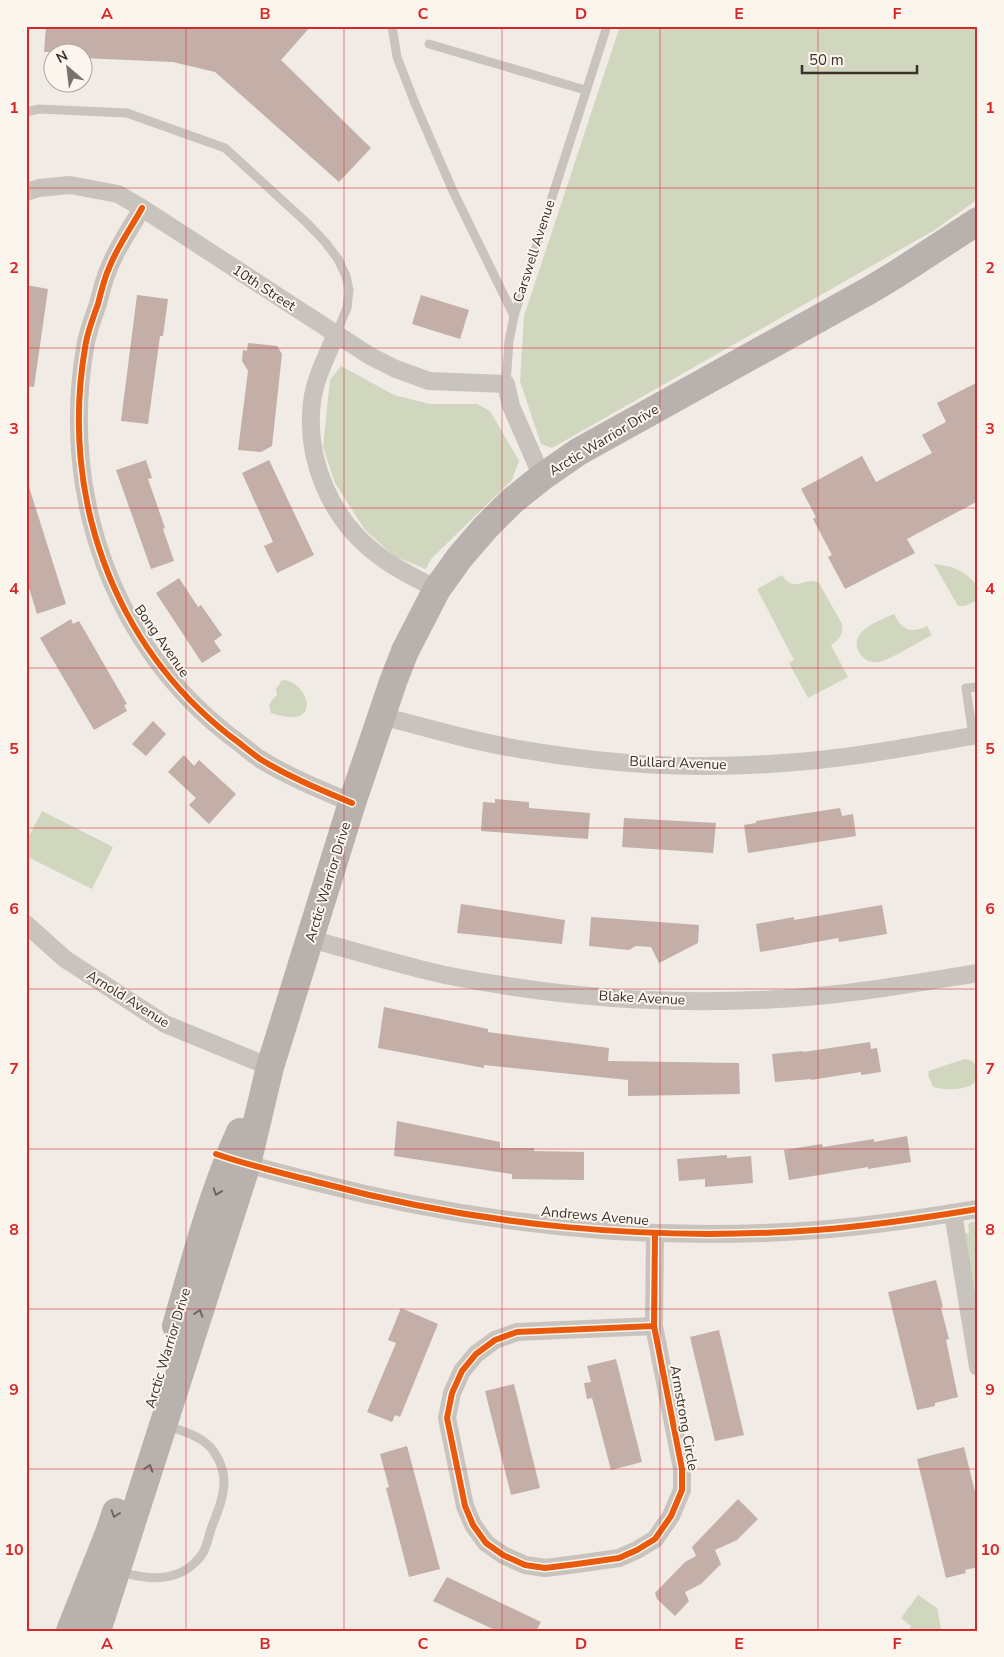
<svg xmlns="http://www.w3.org/2000/svg" width="1004" height="1657" font-family="'Nunito Sans',sans-serif">
  <rect width="100%" height="100%" fill="#f0ebe5"/>
  <g fill="#d1d6bf">
    <polygon points="620,26 978,26 978,199 933,231 552,448 541,444 520,381 524,316"/>
    <polygon points="341,366 394,395 430,404 477,404 490,411 519,461 512,480 431,559 426,569 394,556 365,530 335,483 323,447 330,380"/>
    <path d="M934 564C951 565 969 572 978 588V600L965 606H958Z"/>
    <path d="M782 575C795 595 804 575 819 583L842 624C844 634 839 640 831 645L848 677 808 698 789 663 794 660 757 589Z"/>
    <path d="M894 614C902 630 910 634 927 626L932 635C920 641 890 660 879 662 872 663 865 661 861 655 845 632 879 621 894 614Z"/>
    <path d="M282 680C304 680 318 715 295 717 287 718 279 715 271 713L269 706 272 700 277 695 276 689Z"/>
    <polygon points="42,811 113,847 92,889 26,856 26,842"/>
    <path d="M964 1059C975 1059 983 1072 975 1082 967 1091 944 1090 933 1087L928 1075 929 1071Z"/>
    <polygon points="978,1221 978,1311 965,1234 969,1233 968,1225 971,1222"/>
    <polygon points="918,1595 937,1608 941,1628 939,1631 908,1631 911,1626 901,1618"/>
  </g>
  <g fill="#c3afa7">
    <polygon points="46,26 311,26 281,60 371,148 339,182 215,72 173,62 82,58 82,52 44,52"/>
    <polygon points="26,285 48,289 34,387 26,386"/>
    <polygon points="137,295 168,299 163,336 160,336 148,424 121,421"/>
    <polygon points="421,295 469,310 460,339 412,324"/>
    <polygon points="248,343 277,346 282,354 272,446 261,452 238,450 248,371 242,361 243,350 247,351"/>
    <polygon points="978,382 978,501 907,539 915,553 845,589 828,557 832,555 813,519 816,517 801,489 862,456 876,482 932,453 922,435 946,422 937,403"/>
    <polygon points="146,460 152,478 148,479 165,528 163,529 174,561 151,569 116,470"/>
    <polygon points="269,460 314,555 277,573 264,546 273,542 242,473"/>
    <polygon points="29,487 66,604 37,614 26,578 26,488"/>
    <polygon points="179,578 198,607 201,605 222,635 214,641 221,651 202,663 156,593"/>
    <polygon points="71,619 73,624 79,621 127,704 124,705 127,711 94,730 40,638"/>
    <polygon points="153,721 166,734 146,756 132,744"/>
    <polygon points="184,755 194,766 199,760 236,794 209,824 189,805 196,798 168,772"/>
    <polygon points="495,799 529,802 529,808 590,813 588,839 481,831 483,802 495,803"/>
    <polygon points="840,808 842,816 853,814 856,836 748,853 744,825 756,823 756,821"/>
    <polygon points="624,818 716,823 713,853 622,847"/>
    <polygon points="461,904 565,920 562,944 457,933"/>
    <polygon points="882,905 887,934 839,942 838,938 760,952 756,924 794,917 794,920"/>
    <polygon points="591,917 699,925 698,943 659,963 651,947 636,946 629,950 589,946"/>
    <polygon points="384,1007 488,1029 488,1032 609,1048 608,1061 739,1063 740,1094 628,1096 628,1080 484,1065 484,1068 378,1048"/>
    <polygon points="870,1042 871,1049 877,1048 881,1072 861,1075 861,1072 811,1080 811,1079 775,1082 772,1054 803,1051 803,1052"/>
    <polygon points="397,1121 500,1142 500,1148 534,1148 534,1151 584,1152 584,1180 512,1179 512,1174 394,1156"/>
    <polygon points="907,1136 911,1162 868,1169 868,1167 789,1180 784,1150 822,1144 823,1147 874,1139 874,1142"/>
    <polygon points="727,1155 727,1158 751,1156 753,1183 705,1187 705,1179 679,1181 677,1159"/>
    <polygon points="936,1280 943,1307 941,1308 949,1339 946,1340 958,1397 935,1403 935,1406 917,1410 888,1292"/>
    <polygon points="401,1308 438,1324 400,1417 395,1415 392,1422 367,1412 396,1343 388,1340"/>
    <polygon points="719,1330 744,1435 715,1441 690,1337"/>
    <polygon points="616,1359 642,1462 611,1470 592,1398 587,1399 584,1383 591,1382 587,1366"/>
    <polygon points="514,1384 540,1488 511,1495 485,1391"/>
    <polygon points="407,1446 440,1569 409,1577 386,1488 389,1487 380,1454"/>
    <polygon points="964,1447 978,1504 978,1567 965,1570 966,1573 946,1578 917,1459"/>
    <polygon points="738,1499 758,1519 737,1540 715,1550 721,1564 701,1584 685,1592 689,1601 675,1616 657,1599 655,1593 685,1562 696,1556 692,1547"/>
    <polygon points="447,1577 541,1622 536,1631 497,1631 433,1601"/>
  </g>
  <g fill="none" stroke-linecap="round" stroke-linejoin="round">
    <g stroke="#c9c3be" stroke-width="9">
      <polyline points="392,26 397,57 414,101 452,189 514,316"/>
      <polyline points="429,44 585,90"/>
      <polyline points="26,112 39,109 127,113 225,148 307,223 325,242 338,259 346,276 349,290 347,308 336,334"/>
      <polyline points="506,384 509,341 514,316 607,26"/>
      <polyline points="973,736 966,688 978,687"/>
      <path d="M119 1572C141 1577 160 1582 182 1572 190 1568 200 1559 204 1551 207 1544 209 1536 211 1529 217 1513 224 1498 224 1481 224 1472 220 1460 214 1452 204 1436 182 1431 165 1425"/>
    </g>
    <g stroke="#c9c3be" stroke-width="18">
      <polyline points="26,192 39,188 70,185 118,194 142,208 370,356 396,369 429,381 506,384 511,406 542,477"/>
      <path d="M142 208C131 228 117 247 109 268 104 279 101 292 98 304 93 318 87 333 85 348 60 494 112 644 230 736 240 743 250 752 260 759 289 777 321 790 352 803"/>
      <path d="M336 334C327 356 315 378 312 402 305 460 331 520 378 555 396 569 417 579 437 589"/>
      <path d="M381 716C429 728 477 743 525 750 608 764 698 770 783 763 848 759 913 746 978 735"/>
      <polyline points="26,924 65,959 165,1024 270,1067"/>
      <path d="M310 939C355 951 399 965 445 975 570 1000 701 1008 828 995 879 990 928 981 978 973"/>
      <path d="M238 1161C263 1169 289 1175 315 1182 478 1224 648 1243 817 1230 871 1226 924 1218 978 1209"/>
      <polyline points="953,1213 978,1367"/>
      <polyline points="654,1326 517,1332 495,1340 476,1354 462,1371 452,1393 447,1418 465,1506 473,1525 486,1543 503,1555 525,1565 545,1568 577,1564 619,1558 637,1550 655,1539 671,1516 682,1490 682,1469 654,1326 655,1233"/>
    </g>
    <g stroke="#b8b1ad" stroke-width="28">
      <path d="M176 1326C195 1260 212 1194 240 1132"/>
      <polyline points="70,1631 109,1533 116,1512"/>
      <polyline points="97,1631 247,1164 270,1067 352,803 393,682 405,651 437,589 460,557 485,528 512,501 542,477 578,452 870,290 898,273 978,221"/>
    </g>
    <g stroke="#fbf5ee" stroke-width="9">
      <g id="cycleway">
        <path d="M142 208C131 228 117 247 109 268 104 279 101 292 98 304 93 318 87 333 85 348 60 494 112 644 230 736 240 743 250 752 260 759 289 777 321 790 352 803"/>
        <path d="M216 1154C250 1166 286 1174 321 1183 482 1226 651 1242 816 1230 871 1226 924 1218 978 1209"/>
        <polyline points="654,1326 517,1332 495,1340 476,1354 462,1371 452,1393 447,1418 465,1506 473,1525 486,1543 503,1555 525,1565 545,1568 577,1564 619,1558 637,1550 655,1539 671,1516 682,1490 682,1469 654,1326 655,1233"/>
      </g>
    </g>
    <use href="#cycleway" stroke="#e8590c" stroke-width="6"/>
  </g>
  <defs><path id="oneway-chevron" d="M-2-3.5L2.5 0L-2 3.5" fill="none" stroke-width="1.6" stroke-linecap="round" stroke-linejoin="round" transform="scale(1.25)"/></defs>
  <g stroke="#6d645f">
    <use href="#oneway-chevron" transform="translate(217 1192) rotate(109)"/>
    <use href="#oneway-chevron" transform="translate(199 1313) rotate(-72)"/>
    <use href="#oneway-chevron" transform="translate(149 1468) rotate(-72)"/>
    <use href="#oneway-chevron" transform="translate(115 1514) rotate(108)"/>
  </g>
  <path fill="none" stroke="#d62828" stroke-width="1" stroke-opacity="0.55" d="M186 26V1631M344 26V1631M502 26V1631M660 26V1631M818 26V1631M26 188H978M26 348H978M26 508H978M26 668H978M26 828H978M26 989H978M26 1149H978M26 1309H978M26 1469H978"/>
  <g text-anchor="middle" dominant-baseline="central" stroke-width="4" stroke-linejoin="round" paint-order="stroke">
    <g font-size="14" fill="#3b302b" stroke="#fbf5ee">
      <text transform="translate(534 251) rotate(-72)">Carswell Avenue</text>
      <text transform="translate(264 288) rotate(33)">10th Street</text>
      <text transform="translate(604 440) rotate(-31)">Arctic Warrior Drive</text>
      <text transform="translate(162 641) rotate(55)">Bong Avenue</text>
      <text transform="translate(678 763) rotate(2)">Bullard Avenue</text>
      <text transform="translate(328 882) rotate(-73)">Arctic Warrior Drive</text>
      <text transform="translate(642 998) rotate(3)">Blake Avenue</text>
      <text transform="translate(128 999) rotate(32)">Arnold Avenue</text>
      <text transform="translate(595 1216) rotate(5)">Andrews Avenue</text>
      <text transform="translate(168 1348) rotate(-73)">Arctic Warrior Drive</text>
      <text transform="translate(684 1418) rotate(80)">Armstrong Circle</text>
    </g>
  </g>
  <rect width="1004" height="1657" fill="none" stroke="#fbf5ee" stroke-width="55"/>
  <g transform="translate(68 68) rotate(332)"><circle r="24" fill="#fbf5ee" stroke="#aea6a0"/>
  <path d="M0-4L9 19L0 12L-9 19Z" fill="#7a716c"/>
  <text y="-8" font-size="14" font-weight="bold" text-anchor="middle" fill="#3b302b">N</text>
  </g>
  <path d="M802 65v8h115v-8" fill="none" stroke="#3b302b" stroke-width="2.5"/>
  <text x="809" y="65" font-size="15" fill="#3b302b" stroke="#fbf5ee" stroke-width="4" paint-order="stroke">50 m</text>
  <rect x="28" y="28" width="948" height="1602" fill="none" stroke="#d62828" stroke-width="2"/>
  <g font-size="16" text-anchor="middle" font-weight="bold" fill="#d62828">
    <text x="107" y="19">A</text>
    <text x="265" y="19">B</text>
    <text x="423" y="19">C</text>
    <text x="581" y="19">D</text>
    <text x="739" y="19">E</text>
    <text x="897" y="19">F</text>
    <text x="14" y="113">1</text>
    <text x="990" y="113">1</text>
    <text x="14" y="273">2</text>
    <text x="990" y="273">2</text>
    <text x="14" y="434">3</text>
    <text x="990" y="434">3</text>
    <text x="14" y="594">4</text>
    <text x="990" y="594">4</text>
    <text x="14" y="754">5</text>
    <text x="990" y="754">5</text>
    <text x="14" y="914">6</text>
    <text x="990" y="914">6</text>
    <text x="14" y="1074">7</text>
    <text x="990" y="1074">7</text>
    <text x="14" y="1235">8</text>
    <text x="990" y="1235">8</text>
    <text x="14" y="1395">9</text>
    <text x="990" y="1395">9</text>
    <text x="14" y="1555">10</text>
    <text x="990" y="1555">10</text>
    <text x="107" y="1649">A</text>
    <text x="265" y="1649">B</text>
    <text x="423" y="1649">C</text>
    <text x="581" y="1649">D</text>
    <text x="739" y="1649">E</text>
    <text x="897" y="1649">F</text>
  </g>
</svg>
